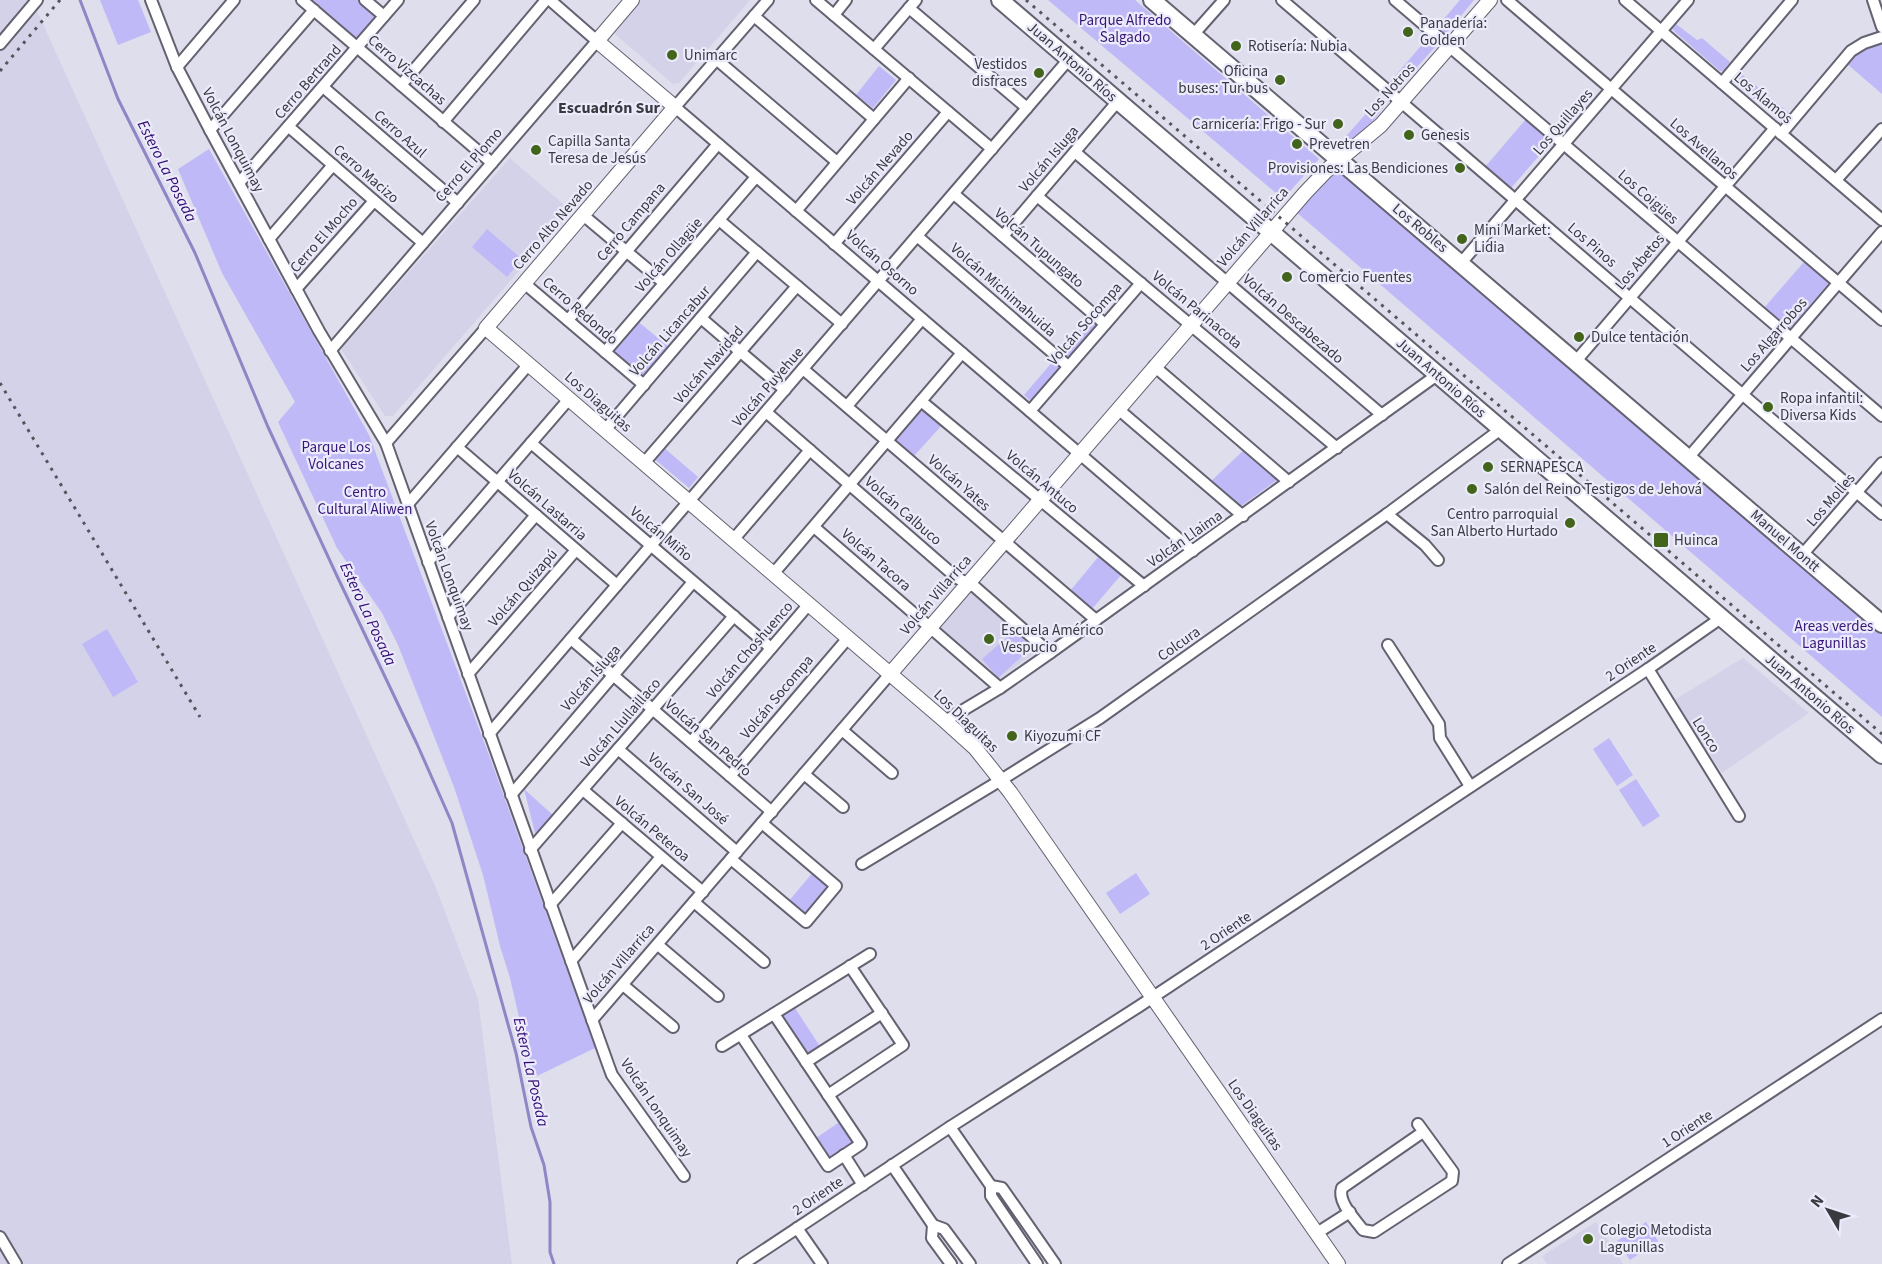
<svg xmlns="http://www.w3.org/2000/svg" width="1882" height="1264" font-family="'Source Sans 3',sans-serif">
  <rect width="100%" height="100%" fill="#dfdeed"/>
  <g fill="#d4d2e8">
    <polygon points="0,0 32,0 436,888 478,999 512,1264 0,1264"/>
    <polygon points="640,0 750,0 679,83 673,84 615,34 615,28"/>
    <polygon points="510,158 571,211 393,416 385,416 341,349"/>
    <polygon points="970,590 1040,649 997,680 938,628"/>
    <polygon points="1743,658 1809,713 1722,773 1674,700"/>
    <polygon points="1596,1222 1623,1264 1547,1264 1542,1256"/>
  </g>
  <g fill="#c0b9f8">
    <polygon points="100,0 138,0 151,32 118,45"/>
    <polygon points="308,0 358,0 376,15 377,20 359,41 355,41"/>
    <polygon points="1048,0 1135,0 1319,159 1283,199"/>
    <polygon points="1460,0 1474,0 1440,41 1431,34"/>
    <polygon points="1676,24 1697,40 1702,38 1730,62 1723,71 1720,71 1674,31 1672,28"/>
    <polygon points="1427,39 1435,47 1390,97 1382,91"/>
    <polygon points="1880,41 1882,47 1882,94 1846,63 1855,53"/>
    <polygon points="879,66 896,80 873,108 856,95"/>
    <polygon points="1739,72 1789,113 1782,121 1733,81"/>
    <polygon points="1380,98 1386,104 1374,120 1344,147 1339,144"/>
    <polygon points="1526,119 1552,141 1511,188 1485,167"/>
    <polygon points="209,149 369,435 493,766 595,1048 537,1076 533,1069 527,1052 510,978 500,946 483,875 454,787 398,645 382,613 337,548 278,422 295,402 222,273 178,169"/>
    <polygon points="1336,170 1882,634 1882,717 1295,211"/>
    <polygon points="487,229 522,259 507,277 472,247"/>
    <polygon points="1804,262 1829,283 1787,331 1763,309"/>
    <polygon points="1091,317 1098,324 1032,402 1024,395"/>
    <polygon points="636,320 668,346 644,375 637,375 614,355 613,346"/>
    <polygon points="920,408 924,408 943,424 913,457 895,441 895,437"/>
    <polygon points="662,446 698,477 689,488 652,457"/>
    <polygon points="1245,449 1276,475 1277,480 1237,509 1209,483"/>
    <polygon points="1099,556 1121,575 1092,609 1070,591"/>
    <polygon points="107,629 138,682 113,697 82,644"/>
    <polygon points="1015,630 1031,648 998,678 982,659"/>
    <polygon points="1609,738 1633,775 1617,786 1593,749"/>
    <polygon points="1636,779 1660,816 1643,827 1619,790"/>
    <polygon points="524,789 554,816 536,837"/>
    <polygon points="814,871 832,887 806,918 788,902"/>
    <polygon points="1136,873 1150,894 1120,914 1106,893"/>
    <polygon points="795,1008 821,1048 807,1057 781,1017"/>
    <polygon points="841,1121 856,1142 830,1159 816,1138"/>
    <polygon points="1646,1222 1658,1241 1630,1260 1617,1241"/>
  </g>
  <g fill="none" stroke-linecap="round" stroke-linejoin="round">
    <polyline stroke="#8e86c5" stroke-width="3" points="80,0 118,99 195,253 268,427 337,576 417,744 452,823 516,1053 531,1127 544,1165 550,1202 550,1252 554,1264"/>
    <g stroke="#646270" stroke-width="14">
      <g id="minor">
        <polyline points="151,0 177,67 210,130 319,331 386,443 609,1067 612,1075 684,1176"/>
        <polyline points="302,0 492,163"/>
        <polyline points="365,0 384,16"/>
        <polyline points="768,0 675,107 1193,551"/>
        <polyline points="816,0 992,149"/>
        <polyline points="1282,0 1882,514"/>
        <polyline points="1395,0 1882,416"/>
        <polyline points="1507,0 1882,320"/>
        <polyline points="1625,0 1882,220"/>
        <polyline points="1873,0 1882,27"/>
        <polyline points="909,8 1027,108"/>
        <polyline points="834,15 846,0"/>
        <polyline points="754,16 874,119"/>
        <polyline points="1193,35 1224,0"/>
        <polyline points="0,44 37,0"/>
        <polyline points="874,49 916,0"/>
        <polyline points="716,59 837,162"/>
        <polyline points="177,67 234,0"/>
        <polyline points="1722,83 1792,0"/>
        <polyline points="401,85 474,0"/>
        <polyline points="323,87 458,203"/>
        <polyline points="443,122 546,0"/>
        <polyline points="289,127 423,243"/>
        <polyline points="210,130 314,10"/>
        <polyline points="1781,134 1851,51 1864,43 1882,37"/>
        <polyline points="1075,152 1382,415"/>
        <polyline points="1836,180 1882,129"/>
        <polyline points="239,183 398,0"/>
        <polyline points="954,194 1105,324"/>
        <polyline points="1037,196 1337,448"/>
        <polyline points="796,211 909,78"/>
        <polyline points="583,215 664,283"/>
        <polyline points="719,220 842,324"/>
        <polyline points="917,236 1068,366"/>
        <polyline points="1003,236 1118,101"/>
        <polyline points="269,239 333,165"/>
        <polyline points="834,244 948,112"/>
        <polyline points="1461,263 1688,0"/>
        <polyline points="524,283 644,385"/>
        <polyline points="296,289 374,201"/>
        <polyline points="701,318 785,390"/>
        <polyline points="568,320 718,144"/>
        <polyline points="330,351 597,41 550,0"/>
        <polyline points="605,352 756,177"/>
        <polyline points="1576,361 1775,128"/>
        <polyline points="1154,366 1289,482"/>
        <polyline points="803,369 1096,620"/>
        <polyline points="921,401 1144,586"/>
        <polyline points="847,406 922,319"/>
        <polyline points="1118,409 1243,516"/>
        <polyline points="1030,411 1141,283"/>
        <polyline points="766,412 957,578 975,587 1050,653"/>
        <polyline points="605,430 757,252"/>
        <polyline points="386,443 486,328"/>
        <polyline points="531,443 771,648"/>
        <polyline points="457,447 617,585"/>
        <polyline points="1688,458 1882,232"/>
        <polyline points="644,463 797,286"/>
        <polyline points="408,504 529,364"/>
        <polyline points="1387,514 1425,545 1438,560"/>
        <polyline points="814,527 1000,688"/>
        <polyline points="733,540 810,450"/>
        <polyline points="1802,555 1882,463"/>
        <polyline points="428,562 569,399"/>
        <polyline points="773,574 962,353"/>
        <polyline points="448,617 536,515"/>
        <polyline points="571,639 772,812"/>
        <polyline points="1388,645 1439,724 1440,738 1470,786"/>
        <polyline points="1648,669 1739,816"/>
        <polyline points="468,674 576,550"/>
        <polyline points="945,721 1000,688 1050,653 1437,375"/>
        <polyline points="842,730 892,773"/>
        <polyline points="489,734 1069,59"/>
        <polyline points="691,742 809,604"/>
        <polyline points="618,749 737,852"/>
        <polyline points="804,774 843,807"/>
        <polyline points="730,776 848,638"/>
        <polyline points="583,790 703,892"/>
        <polyline points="511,795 693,582"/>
        <polyline points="530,850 734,616"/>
        <polyline points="731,859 806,922 836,886 762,823"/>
        <polyline points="862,864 1001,780 1100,718 1387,514 1501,429"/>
        <polyline points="694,902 764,962"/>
        <polyline points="550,905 622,823"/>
        <polyline points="658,945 718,996"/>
        <polyline points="571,961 661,857"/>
        <polyline points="623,985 673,1027"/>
        <polyline points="592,1020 890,674"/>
        <polyline points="741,1035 828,1166 861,1144 774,1014"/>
        <polyline points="722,1046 870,954"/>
        <polyline points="806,1062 882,1013"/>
        <polyline points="828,1095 903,1045 850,966"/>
        <path d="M1418 1124 1453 1172 1452 1181 1374 1232 1363 1230C1355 1219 1337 1202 1342 1188L1423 1132"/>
        <polyline points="950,1127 991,1186"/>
        <polyline points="844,1155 863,1185"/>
        <polyline points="892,1165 933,1225"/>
        <polyline points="797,1228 822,1264"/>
        <polyline points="1317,1233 1350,1212"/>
        <polyline points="0,1237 16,1264"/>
        <polyline points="743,1264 950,1127 1138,1007 1648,669 1721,618"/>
        <polyline points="951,1264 932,1238 933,1225 944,1229 970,1264"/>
        <polyline points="1037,1264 991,1196 991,1186 1002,1188 1055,1264"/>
        <polyline points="1508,1264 1882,1019"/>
      </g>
    </g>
    <g stroke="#646270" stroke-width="16">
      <g id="tertiary">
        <polyline points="632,0 597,41 675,107 486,328 945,721 975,748 1010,792 1338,1264"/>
        <polyline points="890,674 1305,193 1327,170 1381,125 1490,0"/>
      </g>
    </g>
    <g stroke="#646270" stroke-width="20">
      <g id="primary">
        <polyline points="1000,0 1882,755"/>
        <polyline points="1152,0 1882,624"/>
      </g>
    </g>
    <use href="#minor" stroke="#fff" stroke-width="10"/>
    <use href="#tertiary" stroke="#fff" stroke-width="14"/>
    <use href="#primary" stroke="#fff" stroke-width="16"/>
    <g stroke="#55555d" stroke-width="3" stroke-dasharray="3 6" stroke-linecap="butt">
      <polyline points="1026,0 1882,734"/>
      <polyline points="0,71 60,0"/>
      <polyline points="0,383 200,717"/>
    </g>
  </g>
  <g fill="#42641b" stroke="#ecebfb" stroke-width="2">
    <circle cx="1408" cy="32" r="6"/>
    <circle cx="1236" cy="46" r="6"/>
    <circle cx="672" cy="55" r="6"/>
    <circle cx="1039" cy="73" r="6"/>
    <circle cx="1280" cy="80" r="6"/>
    <circle cx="1338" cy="124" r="6"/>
    <circle cx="1409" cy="135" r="6"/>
    <circle cx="1297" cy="144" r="6"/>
    <circle cx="536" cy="150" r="6"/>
    <circle cx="1460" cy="168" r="6"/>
    <circle cx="1462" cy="239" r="6"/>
    <circle cx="1287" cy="277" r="6"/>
    <circle cx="1579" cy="337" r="6"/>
    <circle cx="1768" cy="407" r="6"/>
    <circle cx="1488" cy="467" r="6"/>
    <circle cx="1472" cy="489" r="6"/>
    <circle cx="1570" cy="523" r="6"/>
    <rect x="1653" y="532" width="16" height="16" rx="3"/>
    <circle cx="989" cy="639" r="6"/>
    <circle cx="1012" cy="736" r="6"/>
    <circle cx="1588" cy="1239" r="6"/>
  </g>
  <g text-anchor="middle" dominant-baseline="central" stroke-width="4.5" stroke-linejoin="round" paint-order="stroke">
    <g font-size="15" fill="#361679" stroke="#ecebfb">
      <text x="1125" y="20">Parque Alfredo<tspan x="1125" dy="17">Salgado</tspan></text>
      <text x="336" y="447">Parque Los<tspan x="336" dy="17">Volcanes</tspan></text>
      <text x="365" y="492">Centro<tspan x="365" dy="17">Cultural Aliwen</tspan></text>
      <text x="1834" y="626">Areas verdes<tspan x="1834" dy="17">Lagunillas</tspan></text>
    </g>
    <g font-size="15" fill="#39393f" stroke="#ecebfb" text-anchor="start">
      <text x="1420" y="23">Panadería:<tspan x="1420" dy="17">Golden</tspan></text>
      <text x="1248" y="46">Rotisería: Nubia</text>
      <text x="684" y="55">Unimarc</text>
      <text x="1027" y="64" text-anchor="end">Vestidos<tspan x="1027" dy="17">disfraces</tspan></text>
      <text x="1268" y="71" text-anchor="end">Oficina<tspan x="1268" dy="17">buses: Tur bus</tspan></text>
      <text x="1326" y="124" text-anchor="end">Carnicería: Frigo - Sur</text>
      <text x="1421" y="135">Genesis</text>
      <text x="548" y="141">Capilla Santa<tspan x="548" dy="17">Teresa de Jesús</tspan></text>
      <text x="1309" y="144">Prevetren</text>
      <text x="1448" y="168" text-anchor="end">Provisiones: Las Bendiciones</text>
      <text x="1474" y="230">Mini Market:<tspan x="1474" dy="17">Lidia</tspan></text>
      <text x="1299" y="277">Comercio Fuentes</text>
      <text x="1591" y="337">Dulce tentación</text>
      <text x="1780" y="398">Ropa infantil:<tspan x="1780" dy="17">Diversa Kids</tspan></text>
      <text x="1500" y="467">SERNAPESCA</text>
      <text x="1484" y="489">Salón del Reino Testigos de Jehová</text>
      <text x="1558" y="514" text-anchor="end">Centro parroquial<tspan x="1558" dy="17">San Alberto Hurtado</tspan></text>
      <text x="1674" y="540">Huinca</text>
      <text x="1001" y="630">Escuela Américo<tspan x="1001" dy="17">Vespucio</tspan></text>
      <text x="1024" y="736">Kiyozumi CF</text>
      <text x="1600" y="1230">Colegio Metodista<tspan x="1600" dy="17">Lagunillas</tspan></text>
    </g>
    <g font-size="15" fill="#39393f" stroke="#ecebfb">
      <text transform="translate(1072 62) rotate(41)">Juan Antonio Ríos</text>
      <text transform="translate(407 70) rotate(41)">Cerro Vizcachas</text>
      <text transform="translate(308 82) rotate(-49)">Cerro Bertrand</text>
      <text transform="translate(1390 90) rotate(-48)">Los Notros</text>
      <text transform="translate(1763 98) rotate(40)">Los Álamos</text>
      <text transform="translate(1563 122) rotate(-49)">Los Quillayes</text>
      <text transform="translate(400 134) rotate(41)">Cerro Azul</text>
      <text transform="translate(233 140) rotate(62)">Volcán Lonquimay</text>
      <text transform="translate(1704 149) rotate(41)">Los Avellanos</text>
      <text transform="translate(1049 159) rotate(-49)">Volcán Isluga</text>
      <text transform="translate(469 165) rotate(-49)">Cerro El Plomo</text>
      <text transform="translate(880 168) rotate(-49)">Volcán Nevado</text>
      <text transform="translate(366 174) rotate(41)">Cerro Macizo</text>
      <text transform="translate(1648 197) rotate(41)">Los Coigües</text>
      <text transform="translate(631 222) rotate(-50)">Cerro Campana</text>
      <text transform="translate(553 225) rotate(-49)">Cerro Alto Nevado</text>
      <text transform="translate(1253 227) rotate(-49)">Volcán Villarrica</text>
      <text transform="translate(1420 228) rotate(40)">Los Robles</text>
      <text transform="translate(324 235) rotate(-49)">Cerro El Mocho</text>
      <text transform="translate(1592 245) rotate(41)">Los Pinos</text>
      <text transform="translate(1039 248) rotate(41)">Volcán Tupungato</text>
      <text transform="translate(669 255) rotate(-49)">Volcán Ollagüe</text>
      <text transform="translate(1640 262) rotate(-50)">Los Abetos</text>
      <text transform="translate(882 263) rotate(41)">Volcán Osorno</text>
      <text transform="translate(1003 290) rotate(41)">Volcán Michimahuida</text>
      <text transform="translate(1197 310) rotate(40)">Volcán Parinacota</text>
      <text transform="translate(580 311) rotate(41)">Cerro Redondo</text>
      <text transform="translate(1293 319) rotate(41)">Volcán Descabezado</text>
      <text transform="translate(1085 324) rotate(-49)">Volcán Socompa</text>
      <text transform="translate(670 331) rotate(-49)">Volcán Licancabur</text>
      <text transform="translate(1774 335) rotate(-49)">Los Algarrobos</text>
      <text transform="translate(709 365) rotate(-49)">Volcán Navidad</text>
      <text transform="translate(1441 378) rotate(41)">Juan Antonio Ríos</text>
      <text transform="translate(768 387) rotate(-49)">Volcán Puyehue</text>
      <text transform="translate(598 402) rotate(41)">Los Diaguitas</text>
      <text transform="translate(1042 482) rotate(40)">Volcán Antuco</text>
      <text transform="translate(959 483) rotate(41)">Volcán Yates</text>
      <text transform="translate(1831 500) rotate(-49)">Los Molles</text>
      <text transform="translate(547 505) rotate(41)">Volcán Lastarria</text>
      <text transform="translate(903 511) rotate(41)">Volcán Calbuco</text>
      <text transform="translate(661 534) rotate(40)">Volcán Miño</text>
      <text transform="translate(1185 539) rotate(-35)">Volcán Llaima</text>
      <text transform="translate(1785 541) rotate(41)">Manuel Montt</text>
      <text transform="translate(876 560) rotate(41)">Volcán Tacora</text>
      <text transform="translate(449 576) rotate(70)">Volcán Lonquimay</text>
      <text transform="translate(523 588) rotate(-49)">Volcán Quizapú</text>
      <text transform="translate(936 595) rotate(-49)">Volcán Villarrica</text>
      <text transform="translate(1179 644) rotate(-35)">Colcura</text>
      <text transform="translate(750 650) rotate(-49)">Volcán Choshuenco</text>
      <text transform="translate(1631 662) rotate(-34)">2 Oriente</text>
      <text transform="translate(591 678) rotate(-49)">Volcán Isluga</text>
      <text transform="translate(1810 694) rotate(41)">Juan Antonio Ríos</text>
      <text transform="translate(777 697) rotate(-50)">Volcán Socompa</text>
      <text transform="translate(966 721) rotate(44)">Los Diaguitas</text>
      <text transform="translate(621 723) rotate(-49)">Volcán Llullaillaco</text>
      <text transform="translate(1706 735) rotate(58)">Lonco</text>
      <text transform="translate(708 738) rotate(41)">Volcán San Pedro</text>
      <text transform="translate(688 789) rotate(41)">Volcán San José</text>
      <text transform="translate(652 829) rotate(40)">Volcán Peteroa</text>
      <text transform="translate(1226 931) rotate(-34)">2 Oriente</text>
      <text transform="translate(619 964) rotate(-49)">Volcán Villarrica</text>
      <text transform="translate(656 1108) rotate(56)">Volcán Lonquimay</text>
      <text transform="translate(1255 1115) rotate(55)">Los Diaguitas</text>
      <text transform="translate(1687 1129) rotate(-33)">1 Oriente</text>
      <text transform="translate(818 1196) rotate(-34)">2 Oriente</text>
    </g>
    <g font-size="16" font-weight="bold" fill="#39393f" stroke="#ecebfb">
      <text x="609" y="108">Escuadrón Sur</text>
    </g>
    <g font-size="16" font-style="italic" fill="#300970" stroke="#ecebfb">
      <text transform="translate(167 171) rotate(63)">Estero La Posada</text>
      <text transform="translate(368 614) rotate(65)">Estero La Posada</text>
      <text transform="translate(531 1072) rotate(77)">Estero La Posada</text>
    </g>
  </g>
  <g transform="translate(1828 1210) rotate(309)" stroke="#ecebfb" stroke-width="4.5" paint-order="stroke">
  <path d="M0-4.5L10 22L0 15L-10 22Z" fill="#39393f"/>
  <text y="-9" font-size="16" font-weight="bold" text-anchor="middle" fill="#39393f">N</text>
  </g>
</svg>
